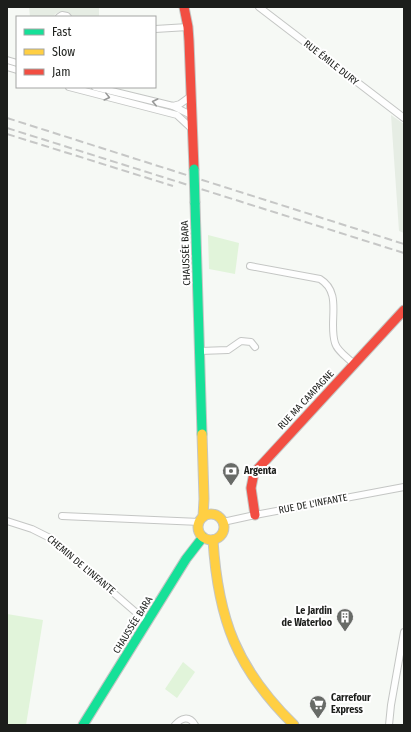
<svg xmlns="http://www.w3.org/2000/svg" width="411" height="732" font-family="'Fira Sans Condensed',sans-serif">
  <rect width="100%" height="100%" fill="#f6f9f5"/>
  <g fill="#e6ede4">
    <polygon points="29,7 99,7 99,17 72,17 70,14 62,11 55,14 54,17 30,17"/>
    <polygon points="391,115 404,124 404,233 399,231"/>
  </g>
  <g fill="#e1f4da">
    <polygon points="208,235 239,243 235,274 209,269"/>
    <polygon points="7,614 43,620 26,725 7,725"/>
    <polygon points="183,662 195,672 177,698 165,689"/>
  </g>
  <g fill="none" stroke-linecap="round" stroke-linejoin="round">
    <g stroke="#c4c6c4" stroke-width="8">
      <g id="street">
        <polyline points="259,7 404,118"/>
        <polyline points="59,17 62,15 67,16 68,17"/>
        <polyline points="155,29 188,27"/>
        <polyline points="7,60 17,63"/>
        <polyline points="7,67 17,70"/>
        <polyline points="69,87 177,115 191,128"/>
        <polyline points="95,87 173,106 180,104 191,96"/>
        <polyline points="173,106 191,115"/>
        <path d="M250 266 320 279C343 293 328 321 335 343 337 351 348 358 354 364"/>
        <polyline points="200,351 228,350 241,341 251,342 255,347"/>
        <polyline points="62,516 200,522"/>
        <polyline points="7,521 32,529 50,538 147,622"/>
        <polyline points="223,522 255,515 404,487"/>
        <path d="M175 725C181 718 189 715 195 725"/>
        <polyline points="389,725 391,705 404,632"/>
      </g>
    </g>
    <g stroke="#c4c6c4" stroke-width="11">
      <g id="fast">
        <polyline points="195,203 202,434"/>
        <polyline points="83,725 186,559 203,537"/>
      </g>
    </g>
    <g stroke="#c4c6c4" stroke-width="11">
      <g id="slow">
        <polyline points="202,434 204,499 203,517"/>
        <circle cx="211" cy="527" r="13"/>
        <path d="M213 540C218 620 237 669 294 725"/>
      </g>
    </g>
    <g stroke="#c4c6c4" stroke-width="11">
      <g id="jam">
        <polyline points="184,7 188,27 189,41 194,169"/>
        <polyline points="255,515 251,488 254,473 404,310"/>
      </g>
    </g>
    <use href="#street" stroke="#fefefe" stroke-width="6"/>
    <use href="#fast" stroke="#16e098" stroke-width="9"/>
    <use href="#slow" stroke="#ffcf43" stroke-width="9"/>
    <use href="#jam" stroke="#f24e42" stroke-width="9"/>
    <g stroke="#c6c7c6" stroke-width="2" stroke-dasharray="8 4" stroke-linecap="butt">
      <polyline points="7,118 404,244"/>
      <polyline points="7,128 404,253"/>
      <polyline points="7,134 173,186"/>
    </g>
    <g stroke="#c4c6c4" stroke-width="11" stroke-linecap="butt">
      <polyline id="fast-bridge" points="194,169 195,203"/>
    </g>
    <use href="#fast-bridge" stroke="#16e098" stroke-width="9"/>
  </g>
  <defs><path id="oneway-chevron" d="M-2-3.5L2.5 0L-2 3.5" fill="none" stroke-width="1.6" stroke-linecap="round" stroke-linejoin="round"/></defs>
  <g stroke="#989998">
    <use href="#oneway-chevron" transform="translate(107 97) rotate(14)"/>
    <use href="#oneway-chevron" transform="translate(155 102) rotate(-167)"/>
  </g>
  <defs>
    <g id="bank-pin" transform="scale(0.9)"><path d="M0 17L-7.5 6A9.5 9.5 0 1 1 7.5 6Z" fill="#686b67" stroke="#fff"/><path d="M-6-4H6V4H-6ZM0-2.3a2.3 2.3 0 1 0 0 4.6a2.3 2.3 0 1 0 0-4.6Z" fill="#fff"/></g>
    <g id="building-pin" transform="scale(0.9)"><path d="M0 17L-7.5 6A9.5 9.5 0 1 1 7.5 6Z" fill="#686b67" stroke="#fff"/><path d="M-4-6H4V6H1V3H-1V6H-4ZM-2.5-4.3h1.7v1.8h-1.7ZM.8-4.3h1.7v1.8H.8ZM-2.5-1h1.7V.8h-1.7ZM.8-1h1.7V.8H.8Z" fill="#fff"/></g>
    <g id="supermarket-pin" transform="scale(0.9)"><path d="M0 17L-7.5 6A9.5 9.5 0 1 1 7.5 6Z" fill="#686b67" stroke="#fff"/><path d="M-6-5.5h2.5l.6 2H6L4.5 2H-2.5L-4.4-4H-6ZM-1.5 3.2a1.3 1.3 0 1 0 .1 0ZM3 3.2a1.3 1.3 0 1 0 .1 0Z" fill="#fff"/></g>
  </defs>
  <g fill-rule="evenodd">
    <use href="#bank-pin" x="231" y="471"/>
    <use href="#building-pin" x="345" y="617"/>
    <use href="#supermarket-pin" x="318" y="704"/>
  </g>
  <g text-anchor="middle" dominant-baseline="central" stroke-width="4" stroke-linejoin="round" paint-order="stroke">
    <g font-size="10" fill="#1c1e1b" stroke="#fff">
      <text transform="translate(331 63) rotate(38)">RUE ÉMILE DURY</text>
      <text transform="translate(186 253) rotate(-92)">CHAUSSÉE BARA</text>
      <text transform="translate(306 400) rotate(-47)">RUE MA CAMPAGNE</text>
      <text transform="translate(313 504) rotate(-11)">RUE DE L'INFANTE</text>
      <text transform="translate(81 565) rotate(40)">CHEMIN DE L'INFANTE</text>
      <text transform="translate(133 625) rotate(-58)">CHAUSSÉE BARA</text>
    </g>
    <g font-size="10" font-weight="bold" fill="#1c1e1b" stroke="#fff" text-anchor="start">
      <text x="244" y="471">Argenta</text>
      <text x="332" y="611" text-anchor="end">Le Jardin<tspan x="332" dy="12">de Waterloo</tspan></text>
      <text x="331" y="698">Carrefour<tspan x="331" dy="12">Express</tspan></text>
    </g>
  </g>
  <rect width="411" height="732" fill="none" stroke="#1c1e1b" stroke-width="16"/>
  <rect x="16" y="16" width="140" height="72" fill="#ffffff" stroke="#a4a5a4"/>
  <rect x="24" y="29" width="20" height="6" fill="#16e098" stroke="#a4a5a4"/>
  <text x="52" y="36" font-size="12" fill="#1c1e1b">Fast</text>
  <rect x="24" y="49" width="20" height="6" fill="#ffcf43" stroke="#a4a5a4"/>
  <text x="52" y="56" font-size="12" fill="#1c1e1b">Slow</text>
  <rect x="24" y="69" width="20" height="6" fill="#f24e42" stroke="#a4a5a4"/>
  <text x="52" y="76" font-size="12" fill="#1c1e1b">Jam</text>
</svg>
